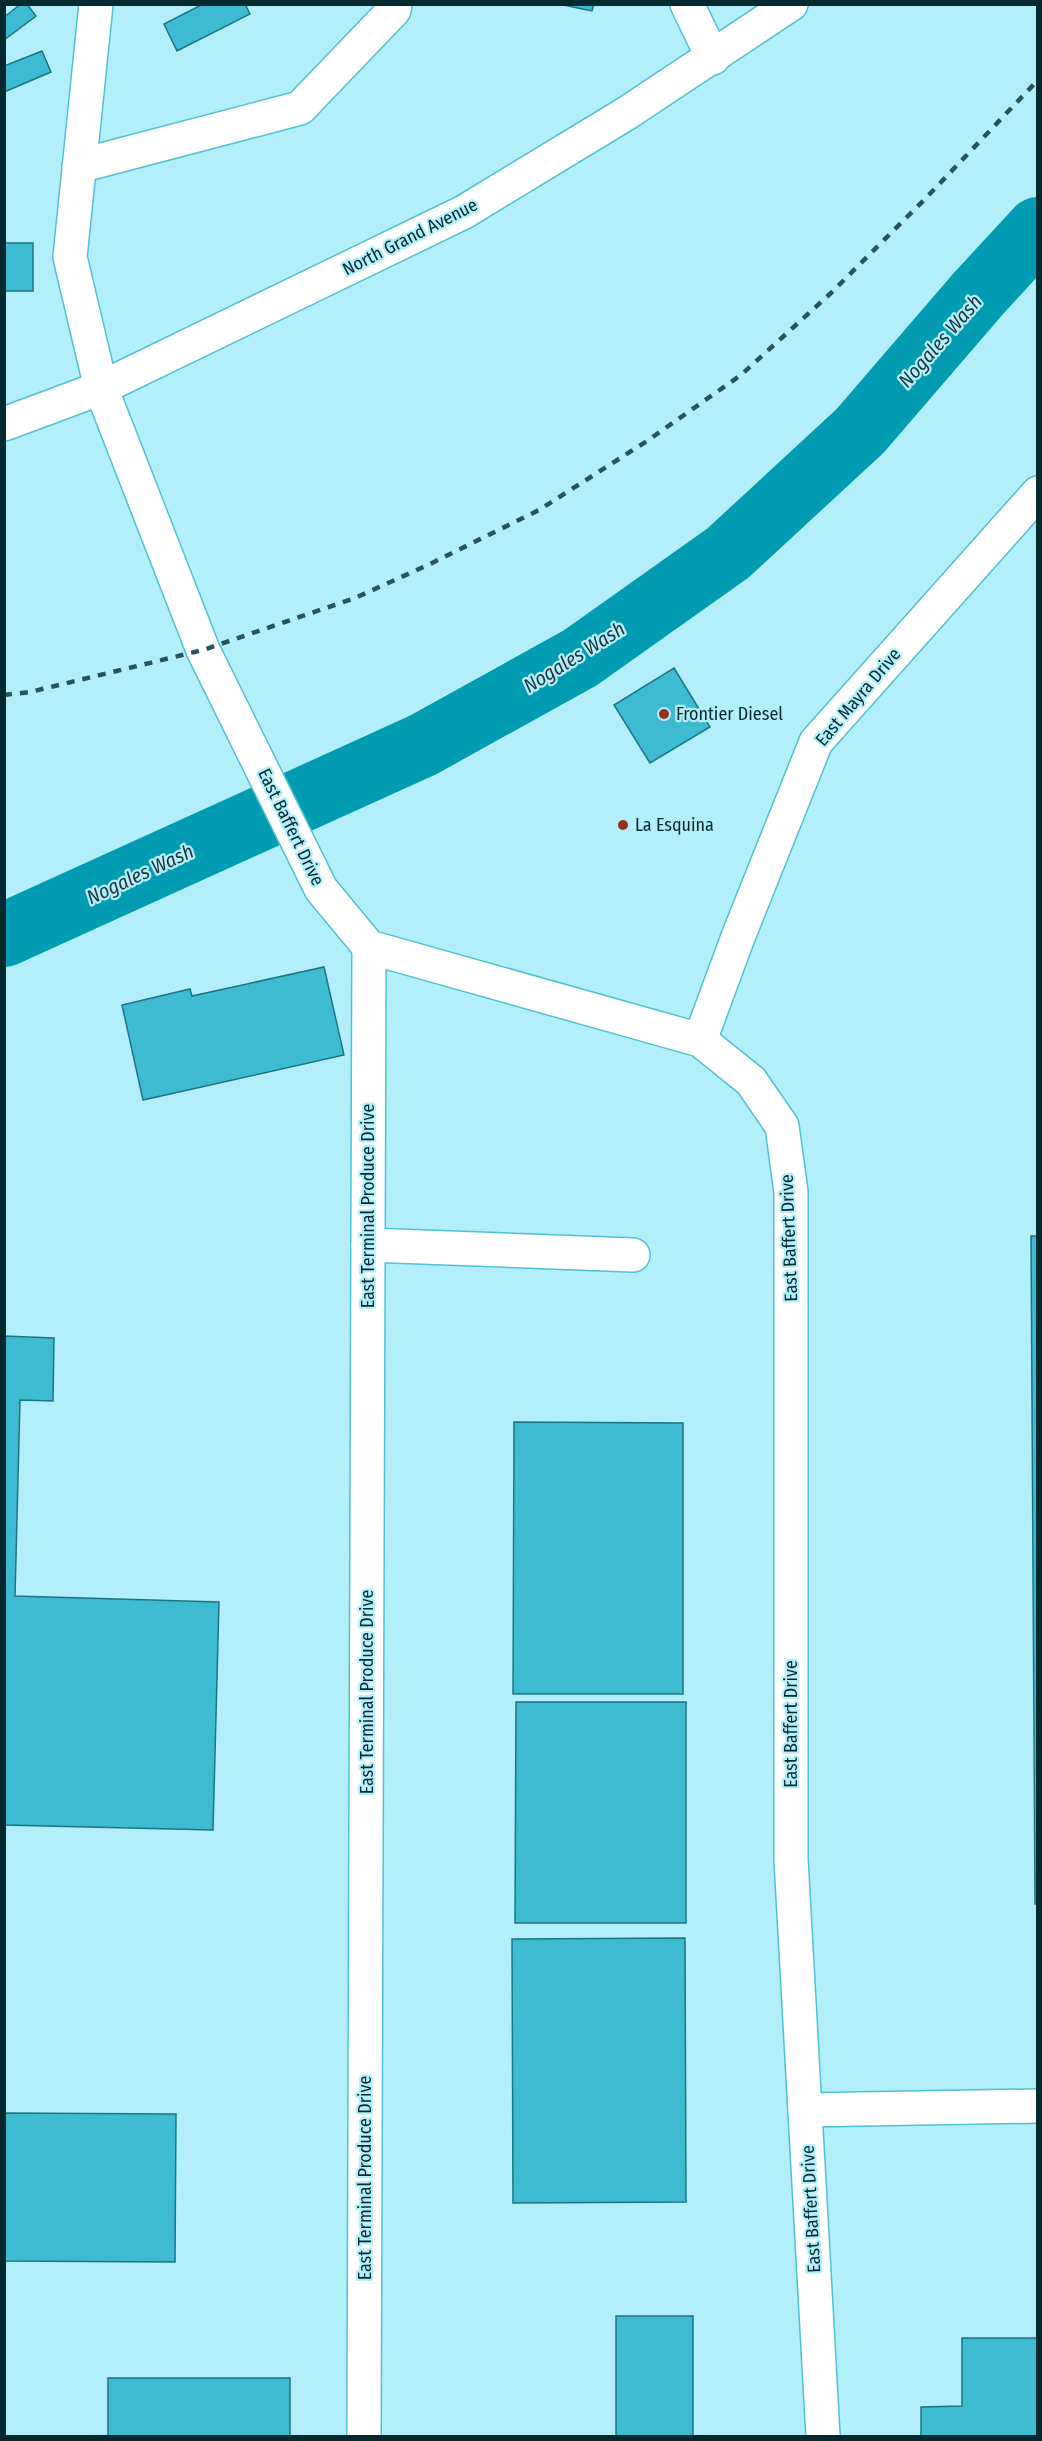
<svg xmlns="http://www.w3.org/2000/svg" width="1042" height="2441" font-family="'Fira Sans Condensed',sans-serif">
  <rect width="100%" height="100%" fill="#b3effb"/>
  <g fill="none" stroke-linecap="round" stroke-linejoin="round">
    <polyline stroke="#019cb1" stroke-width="64" points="4,935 423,745 580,658 728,553 860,431 978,294 1038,229"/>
  </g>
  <g fill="#3fbbd1" stroke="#1a7686" stroke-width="1.5">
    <polygon points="21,4 27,4 36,16 4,40 4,17"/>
    <polygon points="203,4 245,4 250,14 177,51 164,24"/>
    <polygon points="558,4 594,4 592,11"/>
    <polygon points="42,51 51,72 4,92 4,66"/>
    <rect x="4" y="243" width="29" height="48"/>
    <polygon points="674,668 710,727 650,763 614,705"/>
    <polygon points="324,967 344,1055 143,1100 122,1005 190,989 192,996"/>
    <polygon points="1031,1236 1038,1236 1038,1904 1035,1904"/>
    <polygon points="4,1336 54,1338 53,1401 20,1400 15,1596 219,1602 213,1830 4,1825"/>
    <polygon points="514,1422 683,1423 683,1694 513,1694"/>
    <polygon points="516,1702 686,1702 686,1923 515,1923"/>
    <polygon points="685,1938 686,2202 513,2203 512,1939"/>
    <polygon points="4,2113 176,2114 175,2262 4,2261"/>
    <rect x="616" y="2316" width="77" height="120"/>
    <polygon points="962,2338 1038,2338 1038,2436 921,2436 921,2407 962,2406"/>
    <rect x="108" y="2378" width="182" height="58"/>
  </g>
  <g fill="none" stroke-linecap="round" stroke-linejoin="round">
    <g stroke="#50c1d5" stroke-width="36">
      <g id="minor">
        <polyline points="96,4 70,257 101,388 203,650 321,889 369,947 700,1040 751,1081 782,1126 791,1192 791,1859 823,2436"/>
        <polyline points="687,4 713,58"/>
        <polyline points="79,166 300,108 394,10 395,4"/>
        <polyline points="700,1040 738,937 816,742 1038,493"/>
        <polyline points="368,1245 633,1255"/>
        <polyline points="805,2110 1038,2106"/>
        <polyline points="364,2436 369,947"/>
      </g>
    </g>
    <g stroke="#50c1d5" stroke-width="36">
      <polyline id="major" points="4,424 101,388 464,212 627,113 791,4"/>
    </g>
    <use href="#minor" stroke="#fff" stroke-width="33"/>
    <use href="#major" stroke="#fff" stroke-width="33"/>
    <polyline stroke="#29545b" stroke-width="4.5" stroke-dasharray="8 8" stroke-linecap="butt" points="4,695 30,692 203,650 355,598 430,564 539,510 647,441 741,375 831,293 925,199 1038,80"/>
  </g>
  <g fill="#982e1e" stroke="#b3effb" stroke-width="2">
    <circle cx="664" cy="714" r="6"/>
    <circle cx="623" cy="825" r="6"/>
  </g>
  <g text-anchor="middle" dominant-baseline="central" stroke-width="4.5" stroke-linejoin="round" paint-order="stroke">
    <g font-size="18" fill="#042a30" stroke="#b3effb">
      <text transform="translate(410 237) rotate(-27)">North Grand Avenue</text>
      <text transform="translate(858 697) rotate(-50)">East Mayra Drive</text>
      <text transform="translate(291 827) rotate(64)">East Baffert Drive</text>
      <text transform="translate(368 1206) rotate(-90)">East Terminal Produce Drive</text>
      <text transform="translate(789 1238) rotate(-92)">East Baffert Drive</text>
      <text transform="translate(367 1692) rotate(-90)">East Terminal Produce Drive</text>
      <text transform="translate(791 1724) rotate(-90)">East Baffert Drive</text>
      <text transform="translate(365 2178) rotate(-90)">East Terminal Produce Drive</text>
      <text transform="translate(811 2209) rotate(-93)">East Baffert Drive</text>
    </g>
    <g font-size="18" fill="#042a30" stroke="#b3effb" text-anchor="start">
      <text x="676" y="714">Frontier Diesel</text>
      <text x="635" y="825">La Esquina</text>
    </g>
    <g font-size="20" font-style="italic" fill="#1b353a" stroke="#b3effb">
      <text transform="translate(940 341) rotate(-49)">Nogales Wash</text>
      <text transform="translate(574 657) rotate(-32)">Nogales Wash</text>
      <text transform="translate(140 874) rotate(-25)">Nogales Wash</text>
    </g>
  </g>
  <rect width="1042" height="2441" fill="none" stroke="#042a30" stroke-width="12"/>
</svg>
